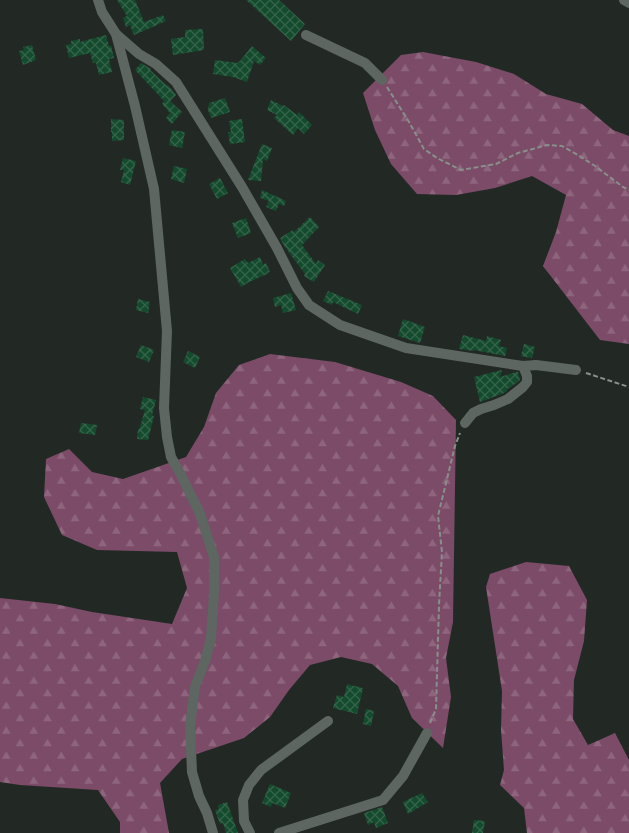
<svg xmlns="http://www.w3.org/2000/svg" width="629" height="833" font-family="Karla,sans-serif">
  <defs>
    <pattern id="forest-firs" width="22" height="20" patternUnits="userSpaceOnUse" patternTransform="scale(1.25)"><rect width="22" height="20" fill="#7b4b68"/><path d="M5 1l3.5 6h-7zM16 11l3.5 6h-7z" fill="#8e657d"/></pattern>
    <pattern id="building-cross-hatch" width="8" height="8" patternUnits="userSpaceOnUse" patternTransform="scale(1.25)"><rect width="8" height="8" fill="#144a2d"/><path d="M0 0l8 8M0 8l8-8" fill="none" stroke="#36644b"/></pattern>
  </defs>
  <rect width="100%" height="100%" fill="#222924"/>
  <g fill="url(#forest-firs)">
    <polygon points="423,52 476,62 514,74 546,94 582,104 613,130 629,136 629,344 600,340 543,266 556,232 566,195 532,176 495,188 456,195 417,194 391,164 375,130 363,93 401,55"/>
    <polygon points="270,354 335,362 401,382 433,396 456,420 453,622 446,658 451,697 443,748 412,718 398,686 372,664 341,657 310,665 289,690 270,717 244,738 182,759 160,783 169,833 120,833 120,822 98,790 20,785 0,782 0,598 55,604 92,612 172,624 187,588 177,552 97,550 62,535 44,497 46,459 69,449 92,472 123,479 186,457 204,427 216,393 239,365"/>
    <polygon points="526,562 569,566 587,600 584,641 574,680 573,719 588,745 615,733 629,760 629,833 527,833 524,808 500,785 504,770 501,730 502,691 486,587 490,574"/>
  </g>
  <g fill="url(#building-cross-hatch)">
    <polygon points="117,0 135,0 144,22 163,15 166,21 134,35 130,25 126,27 123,18 127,16"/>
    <polygon points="246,0 279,0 305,24 291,41"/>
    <polygon points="203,29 204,50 173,55 171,39 185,37 185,30"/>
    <polygon points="106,35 109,46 111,46 114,58 109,59 112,72 99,75 96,63 93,63 90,53 69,58 66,45 71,44 71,41 80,39 80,42"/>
    <polygon points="32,45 36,60 23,65 19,51 24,50 23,47"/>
    <polygon points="252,46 266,58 260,65 254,61 247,82 233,77 213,74 215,60 238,63 239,61 240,61"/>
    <polygon points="141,63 151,69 150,70 167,86 168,85 176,95 170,101 182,112 172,124 166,118 170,113 162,104 164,101 135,70"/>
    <polygon points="225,98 230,112 211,118 208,110 209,103"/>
    <polygon points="271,100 283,106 284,105 297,115 299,112 312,125 304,134 298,128 293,135 274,118 277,115 267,110"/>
    <polygon points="111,119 124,120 124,140 112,141 112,132 111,132"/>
    <polygon points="242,119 245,142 230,144 228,132 231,132 229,121"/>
    <polygon points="172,130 185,132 182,148 169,145"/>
    <polygon points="262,144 272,148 267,161 263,159 261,181 248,180"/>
    <polygon points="123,158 136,161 130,185 121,182 124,170 120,170"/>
    <polygon points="174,166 187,169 184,183 171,179"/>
    <polygon points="220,178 228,193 217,199 209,184"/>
    <polygon points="262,190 286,201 284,206 279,204 276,211 266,207 269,201 260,198"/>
    <polygon points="310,217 319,227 302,245 316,264 318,260 325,265 314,282 304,276 305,274 285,247 280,238 293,230 294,232"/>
    <polygon points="246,218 251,233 238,238 232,223"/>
    <polygon points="260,257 263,265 266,263 270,272 267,273 267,274 249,282 241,287 230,268 245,259 248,263"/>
    <polygon points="328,291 362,305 358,314 333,302 332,305 323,301"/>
    <polygon points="291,293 296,310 283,313 281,305 275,307 273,298"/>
    <polygon points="138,299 150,302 148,313 136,310"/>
    <polygon points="403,319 425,327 420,343 398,336"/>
    <polygon points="463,335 486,341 487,336 501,340 499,346 507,348 505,356 474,350 474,351 459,349"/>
    <polygon points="524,344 535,347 532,358 521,356"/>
    <polygon points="141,345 154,350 149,362 136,357"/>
    <polygon points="188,351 200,357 195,368 183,362"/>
    <polygon points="502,370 500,377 516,372 518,372 520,380 511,387 507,389 507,391 504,393 480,402 474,377"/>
    <polygon points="143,397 156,400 152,415 154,416 148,440 137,439 138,429 139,430 145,410 140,409"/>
    <polygon points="81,423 97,425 95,435 79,433"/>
    <polygon points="347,684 363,688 357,714 333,708 337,695 344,697"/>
    <polygon points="366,709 374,711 371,726 363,724"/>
    <polygon points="270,784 291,793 285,808 272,803 271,807 262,803"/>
    <polygon points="422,793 428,802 408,814 403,802"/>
    <polygon points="227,802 238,833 226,833 223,823 220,824 215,810 219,809 218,805"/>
    <polygon points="382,807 388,823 376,828 374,822 368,825 364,813"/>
    <polygon points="474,820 485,821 483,833 472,833"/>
  </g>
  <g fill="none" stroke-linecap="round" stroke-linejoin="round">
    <g stroke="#898f8b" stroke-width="2" stroke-dasharray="5 2.5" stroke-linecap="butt">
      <polyline points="387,87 409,122 424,149 437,158 461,170 496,164 518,153 547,145 562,146 578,155 595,166 623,187 629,190"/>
      <polyline points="586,373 629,387"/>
      <polyline points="430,723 436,709 439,605 442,552 438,516 455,446 460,433"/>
    </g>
    <g stroke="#5e6661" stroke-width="10">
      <polyline points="98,0 102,12 116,34 135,106 154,189 167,331 164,408 167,437 171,457 181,475 200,514 214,557 214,593 211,639 205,661 195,687 190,726 192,772 199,796 207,813 213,833"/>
      <polyline points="624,0 629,3"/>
      <polyline points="116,34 139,54 156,64 176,82 242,187 277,248 297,288 309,305 340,325 406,348 523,366 536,365 576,370"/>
      <polyline points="306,35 365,63 382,80"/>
      <polyline points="465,423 473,413 481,409 494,405 508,399 523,387 527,382 527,376 523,366"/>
      <polyline points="250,833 244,821 243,800 249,785 261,770 328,721"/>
      <polyline points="279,833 383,800 403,776 427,733"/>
    </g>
  </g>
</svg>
